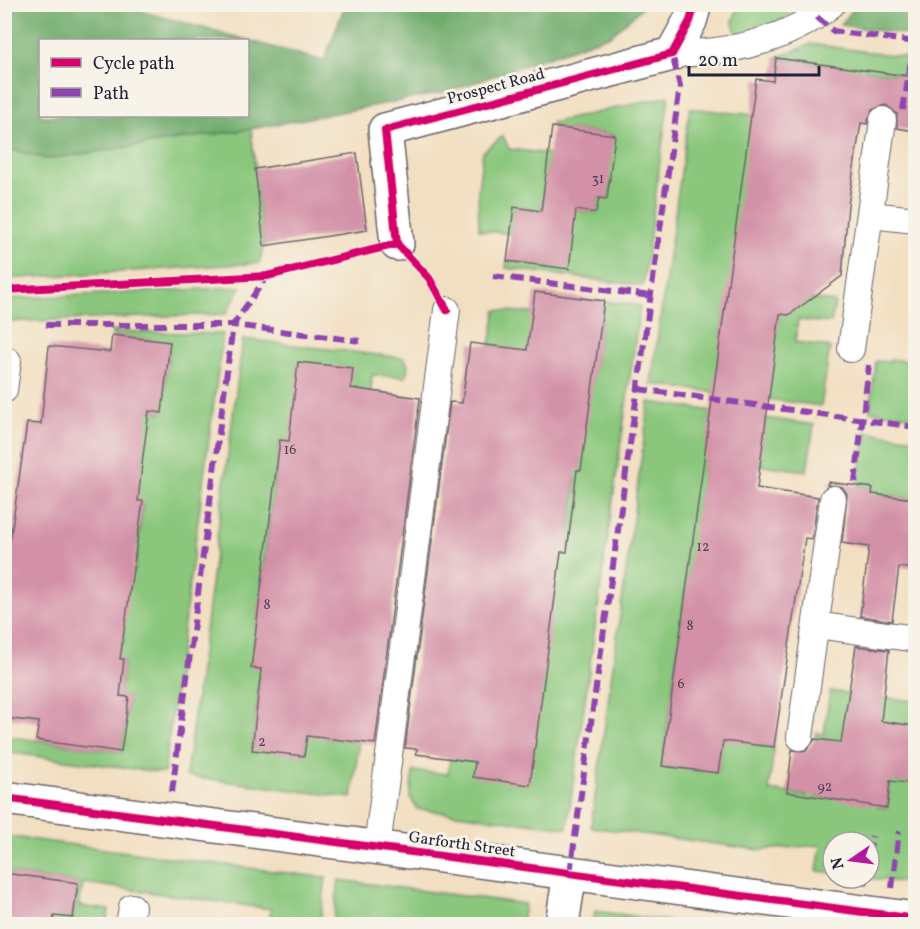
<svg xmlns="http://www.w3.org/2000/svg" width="920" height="929" font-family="Vollkorn,serif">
  <rect width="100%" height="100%" fill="#f7f3e8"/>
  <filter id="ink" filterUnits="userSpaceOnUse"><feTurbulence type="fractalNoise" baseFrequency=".0167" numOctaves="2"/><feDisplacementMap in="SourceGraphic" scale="12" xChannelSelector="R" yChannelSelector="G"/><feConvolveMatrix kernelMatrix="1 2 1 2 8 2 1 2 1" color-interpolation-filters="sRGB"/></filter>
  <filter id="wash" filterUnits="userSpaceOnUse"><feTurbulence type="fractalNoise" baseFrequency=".008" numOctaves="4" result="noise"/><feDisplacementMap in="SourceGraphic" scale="24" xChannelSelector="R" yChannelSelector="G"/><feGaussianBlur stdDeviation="1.35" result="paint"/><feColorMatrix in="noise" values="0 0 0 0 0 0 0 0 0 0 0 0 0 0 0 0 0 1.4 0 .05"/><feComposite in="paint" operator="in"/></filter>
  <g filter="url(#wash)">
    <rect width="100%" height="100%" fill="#f2dfc1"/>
    <g fill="#8ac77d" stroke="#56745c" stroke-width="1.5" fill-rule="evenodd">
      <polygon points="738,5 806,5 753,36 742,37 735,30 733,22"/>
      <path d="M811 44 905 57 903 75 864 70 856 128 805 298 835 302 831 323 798 320 795 342 830 347 821 406 651 384 690 108 752 115 840 67 776 58ZM724 314 779 321 715 385Z"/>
      <path d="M669 96 643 286 506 268 507 261 562 268C573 248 574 236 569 214L514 207 511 234 479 230 478 189 483 152 503 136 509 149 549 154 542 205 596 213 599 198 608 199 611 181 601 179 615 135 552 127 551 123Z"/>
      <polygon points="251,129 264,246 259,263 5,279 4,148 47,159"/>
      <polygon points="241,287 226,314 5,322 5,299"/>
      <path d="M604 301 640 306 567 828 417 809 410 797 413 771 448 774 502 366 503 347 490 345 496 310 533 313 591 393ZM512 472 576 480 567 552 515 545Z"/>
      <path d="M112 331 223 334 164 773 5 752V736L121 752 129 697 120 696 124 660 70 653 66 689 26 683 38 587 5 583 8 559 43 563 48 524H53L56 492 19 487 20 481 53 485 62 405 76 407 80 367 108 370 103 405 162 413 170 343 112 335ZM93 414 147 421 138 493 84 486ZM81 494 143 502 135 571 72 564ZM60 571 130 580 121 651 62 643 70 589 58 587Z"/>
      <polygon points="243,339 404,358 408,365 406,377 372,375 371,391 355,450 280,440 261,587 317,594 315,605 260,597 251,667 306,674 260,676 252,749 304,756 309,719 327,738 359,742 352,798 186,776"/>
      <polygon points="890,359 915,362 915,417 870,411 876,361 889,362"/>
      <path d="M649 402 814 425 807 471 726 461 725 464 704 461 695 533 717 537V543L694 540 683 612 740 621 745 583 763 587 750 683 781 688 779 709 746 705 740 742 774 747 769 790 807 796 816 733 824 734 830 691 915 701V726L905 725 897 782 915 781V884L869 878V842H833V873L817 871 821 845 760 850 591 827ZM710 417 765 424 760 461 706 454ZM682 619 738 627 729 699 672 690ZM671 699 727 706 718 773 662 766ZM869 726 897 730 887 808 878 807V802L827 795 826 798 816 797 823 740 867 746Z"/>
      <polygon points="865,432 915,439 915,499 872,494 858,486"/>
      <polygon points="5,836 326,878 320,924 261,924 269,923 271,909 83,883 79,906 109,910 106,924 53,924 5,910 73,918 78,883 5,873"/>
      <polygon points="339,880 525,904 522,924 333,924"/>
      <polygon points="595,911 694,924 593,924"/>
    </g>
    <g fill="#6fac6c" stroke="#486754" stroke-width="1.5" fill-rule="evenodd">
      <path d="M4 5H119L324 61 345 5H645L611 35 447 92 251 129 47 159 5 148ZM40 40H248V116H40Z"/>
      <polygon points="857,5 904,5 915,10 915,36 840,25"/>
    </g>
    <g id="blocks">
      <g fill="#d391a7">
        <polygon points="776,58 915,77 915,131 897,128 897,114 886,105 872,110 867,124 861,123 848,205 842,276 789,315 780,314 757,488 818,497 812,539 805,538 774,747 723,741 718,773 662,766 756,79 773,81"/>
        <polygon points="552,127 615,135 607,199 599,198 596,213 576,210 569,269 507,261 514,207 541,211"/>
        <polygon points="357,153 367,230 264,246 255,169"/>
        <polygon points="535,292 604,301 581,470 577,470 567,552 561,552 530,785 473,777 475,762 416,754 417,749 405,748 450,402 462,403 470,343 527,350"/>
        <polygon points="112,335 170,342 162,413 149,411 143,456 138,501 143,501 120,659 124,659 120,696 129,697 121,752 36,740 39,722 4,718 4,583 27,423 41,424 49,346 110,352"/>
        <polygon points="298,362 353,368 351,388 420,398 375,744 307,736 304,756 252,750 261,669 251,668 280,440 289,441"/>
        <polygon points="828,482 873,488 872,494 915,499 915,569 899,567 892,621 860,616 869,547 842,543 847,494 842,487 827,485"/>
        <polygon points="856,646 889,650 881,721 915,726 915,781 908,780 908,783 890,781 887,808 787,792 792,750 806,751 815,739 841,742"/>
        <polygon points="4,873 78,883 73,918 54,916 53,924 4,924"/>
      </g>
    </g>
  </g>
  <g filter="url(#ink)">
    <use href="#blocks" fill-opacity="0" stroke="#6b646a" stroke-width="1.5"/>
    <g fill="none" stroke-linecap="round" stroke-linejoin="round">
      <g stroke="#6b646a" stroke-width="28">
        <g id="service">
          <path d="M672 54C728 53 787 42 832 4"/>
          <polyline points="870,215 916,220"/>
          <polyline points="851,349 883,120"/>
          <polyline points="4,390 8,361"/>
          <polyline points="816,625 916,639"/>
          <polyline points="800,737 833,499"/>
          <polyline points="377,847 447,310"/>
          <polyline points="129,924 132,907"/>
        </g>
      </g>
      <g stroke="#6b646a" stroke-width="36">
        <g id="minor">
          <polyline points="397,244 385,130 672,54 690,21 695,4"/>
          <polyline points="562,924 570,873"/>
        </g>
      </g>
      <g stroke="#6b646a" stroke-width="36">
        <polyline id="tertiary" points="4,798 916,919"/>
      </g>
      <use href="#service" stroke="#fff" stroke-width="26"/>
      <use href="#minor" stroke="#fff" stroke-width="33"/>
      <use href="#tertiary" stroke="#fff" stroke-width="33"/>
      <g stroke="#8e44ad" stroke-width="6" stroke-dasharray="12 6" stroke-linecap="butt">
        <polyline points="817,17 833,31 916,42"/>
        <polyline points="903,110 914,42"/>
        <polyline points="493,276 651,296"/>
        <polyline points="46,325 233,325 360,341"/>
        <polyline points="638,389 916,427"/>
        <polyline points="855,482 869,365"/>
        <polyline points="172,792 233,325 267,276"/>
        <polyline points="869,855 872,836"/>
        <polyline points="570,873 680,86 672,54"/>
        <polyline points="865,885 866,878"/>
        <polyline points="892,888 899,831"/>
      </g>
      <g stroke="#f7f3e8" stroke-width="11">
        <g id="cycleway">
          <polyline points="397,244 385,130 672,54 690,21 695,4"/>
          <polyline points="4,290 267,276 397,244 429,278 447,310"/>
          <polyline points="4,798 916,919"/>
        </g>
      </g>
      <use href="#cycleway" stroke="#d6006c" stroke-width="8"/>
    </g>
  </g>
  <g text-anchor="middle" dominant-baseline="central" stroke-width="6" stroke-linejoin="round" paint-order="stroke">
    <g font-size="14" fill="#4e3e56">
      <text x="598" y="179">31</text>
      <text x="290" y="450">16</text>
      <text x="703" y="547">12</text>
      <text x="267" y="605">8</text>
      <text x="690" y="626">8</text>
      <text x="681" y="684">6</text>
      <text x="262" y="742">2</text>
      <text x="825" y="787">92</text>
    </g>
    <g font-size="16" fill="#22223b" stroke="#f7f3e8">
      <text transform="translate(496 87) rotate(-15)">Prospect Road</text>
      <text transform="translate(462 845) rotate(8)">Garforth Street</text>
    </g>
  </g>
  <rect width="920" height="929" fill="none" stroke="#f7f3e8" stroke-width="24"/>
  <rect x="39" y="39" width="210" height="78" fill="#f7f3e8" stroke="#a29fa3" stroke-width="1.5"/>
  <rect x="51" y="58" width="30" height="9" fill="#d6006c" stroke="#a29fa3" stroke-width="1.5"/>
  <text x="93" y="69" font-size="18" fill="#22223b">Cycle path</text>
  <rect x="51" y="88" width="30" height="9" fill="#8e44ad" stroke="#a29fa3" stroke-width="1.5"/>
  <text x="93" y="99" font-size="18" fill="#22223b">Path</text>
  <g transform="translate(851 860) rotate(256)"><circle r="28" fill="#f7f3e8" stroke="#a29fa3" stroke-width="1.5"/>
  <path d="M0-4.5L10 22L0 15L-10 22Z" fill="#b5179e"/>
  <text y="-9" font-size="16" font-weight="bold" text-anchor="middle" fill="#22223b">N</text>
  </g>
  <path d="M689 66v9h130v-9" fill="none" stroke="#22223b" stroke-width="3"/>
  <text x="698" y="66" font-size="18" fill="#22223b" stroke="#f7f3e8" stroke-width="4.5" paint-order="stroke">20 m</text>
</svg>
